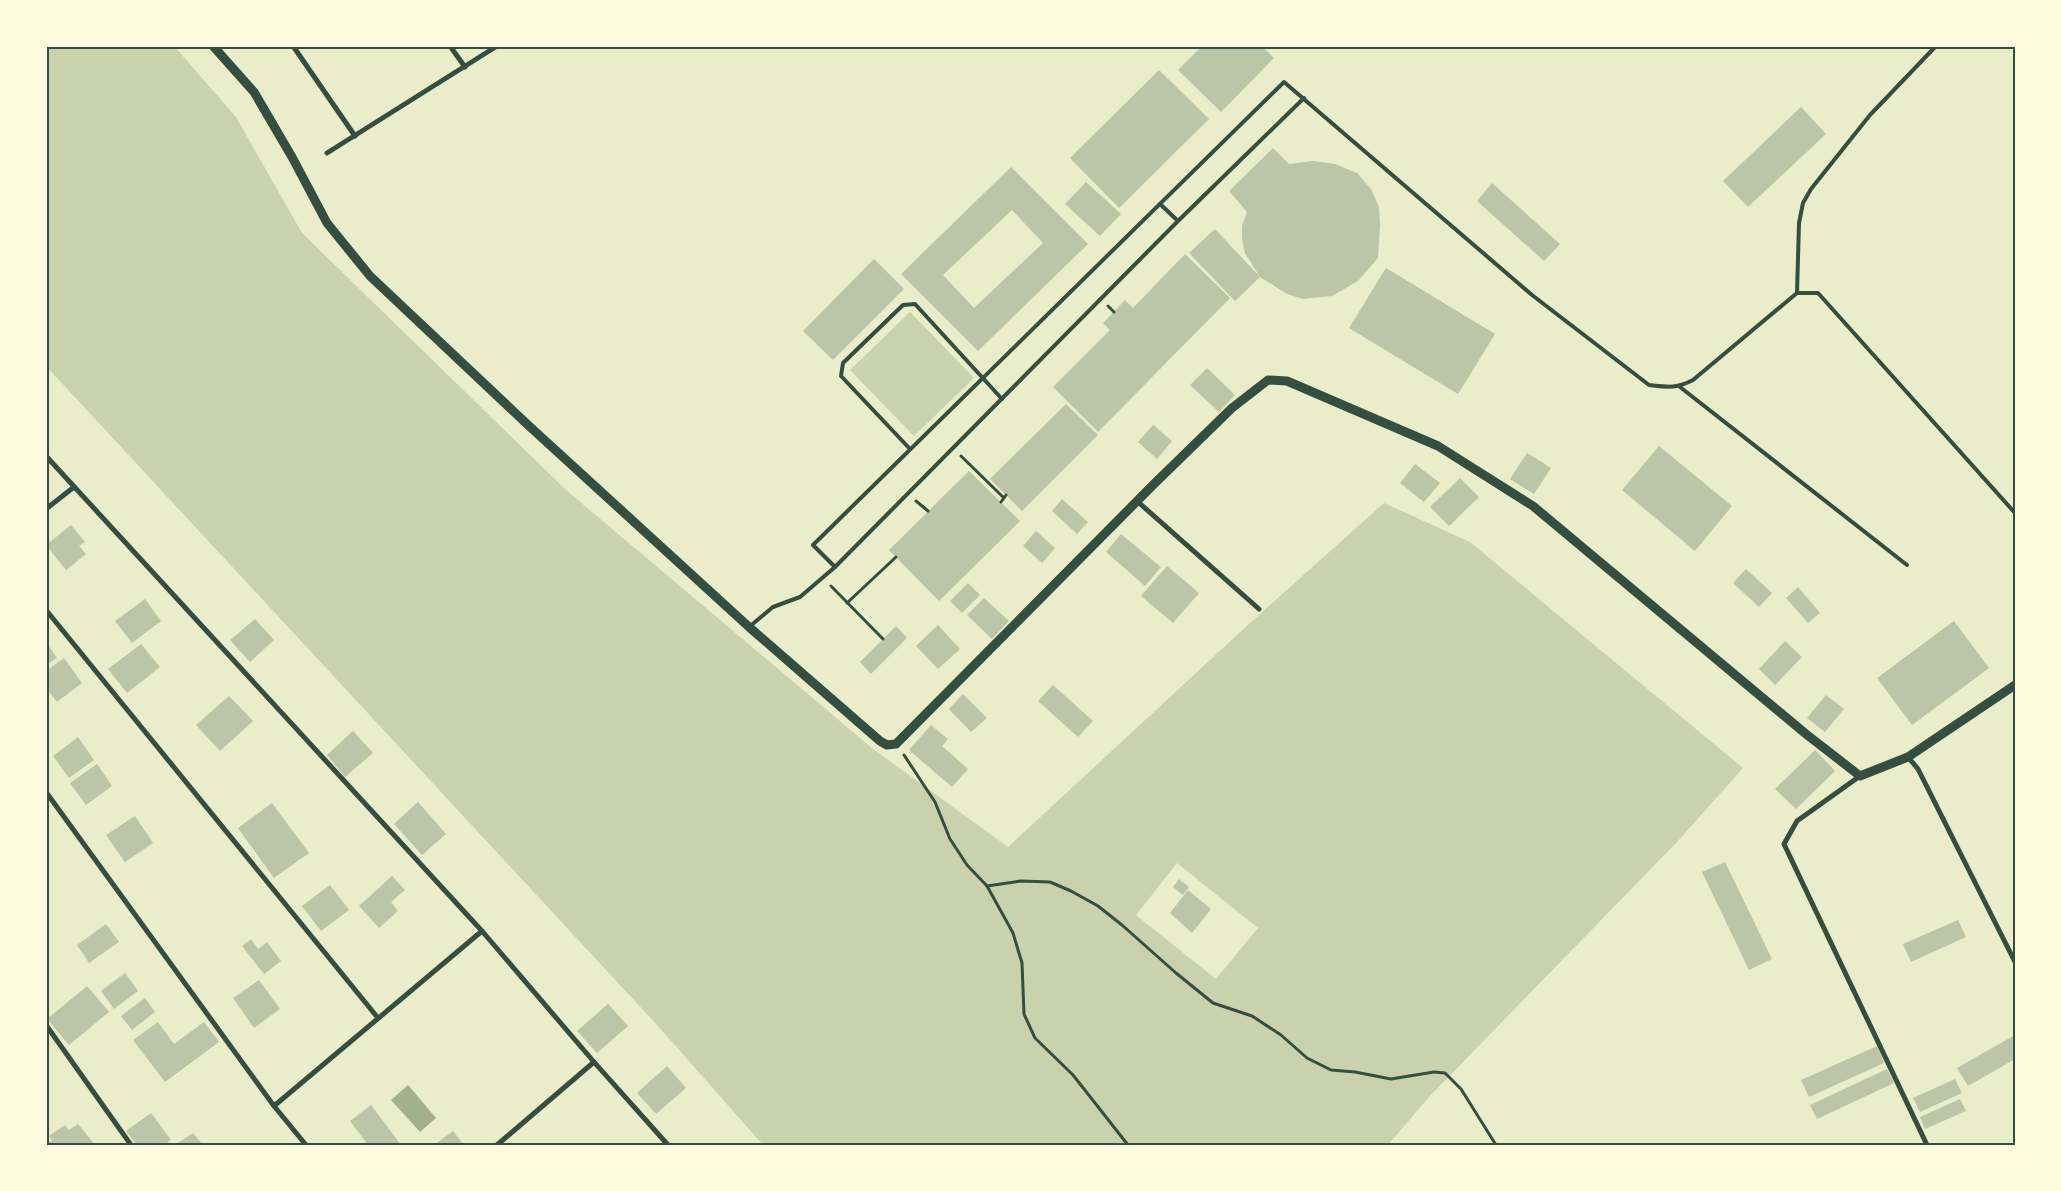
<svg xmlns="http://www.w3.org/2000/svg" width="2061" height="1191" font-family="Mulish,sans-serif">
  <rect width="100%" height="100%" fill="#e9edc9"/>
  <g fill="#cad2ad" fill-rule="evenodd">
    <path d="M46 46H174L236 117 302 233 566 490 873 749 1008 847 1250 623 1384 503 1470 542 1743 768 1677 842 1429 1097 1388 1145H763L658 1026 46 366ZM1177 863 1258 928 1216 979 1136 915Z"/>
    <polygon points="910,312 974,378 914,436 850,370"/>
  </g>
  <polygon fill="#a3b18a" points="408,1085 436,1118 420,1132 391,1100"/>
  <g fill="#bcc5a7" fill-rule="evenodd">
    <polygon points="1202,46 1262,46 1274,58 1221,112 1178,70"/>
    <polygon points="1159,70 1209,119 1119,208 1070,158"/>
    <polygon points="1801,107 1826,134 1748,207 1723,181"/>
    <polygon points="1273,148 1289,164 1314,161 1335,164 1357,173 1371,189 1379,207 1380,225 1378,258 1358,281 1332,296 1303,299 1287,294 1260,277 1245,253 1242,240 1242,226 1247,212 1229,191"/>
    <path d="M1011 167 1088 244 978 351 901 274ZM1012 210 1043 243 974 308 943 275Z"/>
    <polygon points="1086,182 1121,214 1100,236 1065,204"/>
    <polygon points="1492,183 1560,244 1544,261 1477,201"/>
    <polygon points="1215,229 1260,277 1235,301 1189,253"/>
    <polygon points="1185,254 1230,298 1098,432 1053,387 1110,330 1103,323 1125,300 1133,308"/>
    <polygon points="874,259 904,289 833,360 803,331"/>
    <polygon points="1386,268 1495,334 1458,394 1349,328"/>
    <polygon points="1207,368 1235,395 1219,412 1190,385"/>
    <polygon points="1066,404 1098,435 1022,511 990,479"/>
    <polygon points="1153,425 1172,441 1157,459 1138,442"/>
    <polygon points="1659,446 1732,506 1695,551 1622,490"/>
    <polygon points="1527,453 1551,468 1534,494 1510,479"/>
    <polygon points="1415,464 1440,483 1424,502 1400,483"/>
    <polygon points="969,471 1020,521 939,601 889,550"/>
    <polygon points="1460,478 1479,497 1449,526 1430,507"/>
    <polygon points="1062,499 1088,522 1077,534 1052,511"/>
    <polygon points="71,525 85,542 79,546 86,554 66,570 46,545"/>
    <polygon points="1036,531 1055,548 1042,563 1023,546"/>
    <polygon points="1121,534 1161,567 1145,586 1106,552"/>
    <polygon points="1167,566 1199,593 1173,623 1141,596"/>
    <polygon points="1746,569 1772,593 1759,607 1733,583"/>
    <polygon points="968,583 980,595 962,613 950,601"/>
    <polygon points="1798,587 1820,613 1808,623 1786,598"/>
    <polygon points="984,598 1009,621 992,639 967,615"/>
    <polygon points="145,599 161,621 132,643 115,621"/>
    <polygon points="255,619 274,640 250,662 230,640"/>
    <polygon points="1954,621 1989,668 1912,725 1877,678"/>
    <polygon points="938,625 960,649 938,669 916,646"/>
    <polygon points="896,626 907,638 871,674 860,662"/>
    <polygon points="1785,641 1802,657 1775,685 1759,669"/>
    <polygon points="46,642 57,658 46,665"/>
    <polygon points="141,644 160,667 127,693 108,669"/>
    <polygon points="64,658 82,683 57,702 46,688 46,671"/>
    <polygon points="1053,685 1093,721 1078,737 1038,701"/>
    <polygon points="963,694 987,718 971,732 949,709"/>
    <polygon points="1826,695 1844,709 1825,732 1807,718"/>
    <polygon points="229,696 253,721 220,751 196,725"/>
    <polygon points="931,725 948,739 942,746 968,769 952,787 909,750"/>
    <polygon points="353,731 373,753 345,777 327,755"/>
    <polygon points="78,737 94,760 69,778 53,756"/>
    <polygon points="1815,750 1835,771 1796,809 1775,789"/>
    <polygon points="97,764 112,786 86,805 70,783"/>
    <polygon points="418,802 446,834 422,855 394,824"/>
    <polygon points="272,803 309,853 274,878 238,828"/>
    <polygon points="135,816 153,843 125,862 106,835"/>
    <polygon points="1725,862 1772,959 1749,970 1702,872"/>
    <polygon points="392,876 405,890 391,902 398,911 379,928 359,906"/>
    <polygon points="1179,879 1189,887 1183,895 1173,887"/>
    <polygon points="330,885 349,910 321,931 302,906"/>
    <polygon points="1188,890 1211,909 1192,933 1170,913"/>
    <polygon points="1958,920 1966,937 1911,962 1903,944"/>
    <polygon points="106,924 119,942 89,963 77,945"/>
    <polygon points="251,939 258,949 267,942 281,961 264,974 242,946"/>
    <polygon points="125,973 138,991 114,1009 101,991"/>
    <polygon points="259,980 280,1009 254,1028 233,998"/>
    <polygon points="87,986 109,1012 69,1045 47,1019"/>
    <polygon points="145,998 155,1012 132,1030 121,1016"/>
    <polygon points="608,1004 628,1026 597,1053 577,1031"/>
    <polygon points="158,1022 174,1044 204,1022 219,1042 165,1082 133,1040"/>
    <polygon points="2015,1035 2015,1059 1968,1086 1957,1068"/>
    <polygon points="1877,1046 1884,1063 1809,1097 1801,1080"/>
    <polygon points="667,1066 686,1088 656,1114 637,1093"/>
    <polygon points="1887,1069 1894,1083 1817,1119 1810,1105"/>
    <polygon points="1955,1079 1962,1093 1920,1112 1913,1098"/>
    <polygon points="1960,1099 1966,1111 1925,1129 1920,1117"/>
    <polygon points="371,1105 401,1145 368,1145 350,1121"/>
    <polygon points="151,1113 171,1140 164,1145 137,1145 126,1131"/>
    <polygon points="78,1124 95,1145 46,1145 52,1140 49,1136 65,1125 69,1130"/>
    <polygon points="453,1131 464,1145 434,1145"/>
    <polygon points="193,1133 203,1145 175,1145"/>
  </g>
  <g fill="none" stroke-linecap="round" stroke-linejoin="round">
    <g stroke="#344e41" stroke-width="3">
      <polyline points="1108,306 1114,312"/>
      <polyline points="961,456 1004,498"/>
      <polyline points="916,501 928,511"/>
      <polyline points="1001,502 1006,495"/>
      <polyline points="831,586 883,639"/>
      <polyline points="847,603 896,557"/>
      <polyline points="904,755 935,802 950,839 967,865 987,886 1013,933 1022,963 1024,1014 1035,1038 1073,1075 1128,1145"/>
      <polyline points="987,886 1021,881 1050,882 1071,891 1098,906 1122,925 1176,973 1213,1003 1252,1016 1281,1035 1307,1058 1331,1070 1355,1072 1391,1079 1434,1072 1445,1073 1461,1089 1496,1145"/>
    </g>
    <g stroke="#344e41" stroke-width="4">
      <polyline points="1160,204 1178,221"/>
      <polyline points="1797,293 1799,223 1803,203 1811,189 1870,115 1936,46"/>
      <polyline points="1680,387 1907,565"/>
      <polyline points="910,449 841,376 843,363 903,305 915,304 1002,399"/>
      <path d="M835 567 813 545 1284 82 1532 295 1649 385C1667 387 1676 389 1693 380L1797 293H1818L2015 513"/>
      <polyline points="749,627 773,607 800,597 835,567 1178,221 1304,98"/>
    </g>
    <g stroke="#344e41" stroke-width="5">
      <polyline points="293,46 355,136"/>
      <polyline points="450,46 465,67"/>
      <polyline points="327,153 497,46"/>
      <polyline points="46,456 482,931 594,1062 668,1145"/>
      <polyline points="1137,501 1259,609"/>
      <polyline points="46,509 74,487"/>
      <polyline points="46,610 378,1018"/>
      <polyline points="1908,757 1918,769 2015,962"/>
      <polyline points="1860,776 1797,821 1784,844 1927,1145"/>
      <polyline points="46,792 274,1106 306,1145"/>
      <polyline points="46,1025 131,1145"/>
      <polyline points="274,1106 482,931"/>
      <polyline points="497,1145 594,1062"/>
    </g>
    <polyline stroke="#344e41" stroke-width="9" points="213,46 254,92 292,157 327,223 370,276 528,425 749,627 880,741 887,745 896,744 1154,484 1232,408 1268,380 1287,381 1438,446 1533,506 1806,734 1860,776 1908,757 2015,685"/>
  </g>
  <rect width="2061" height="1191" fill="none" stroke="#fefae0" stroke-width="95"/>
  <rect x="48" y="48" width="1966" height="1096" fill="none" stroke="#344e41" stroke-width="2"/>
</svg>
